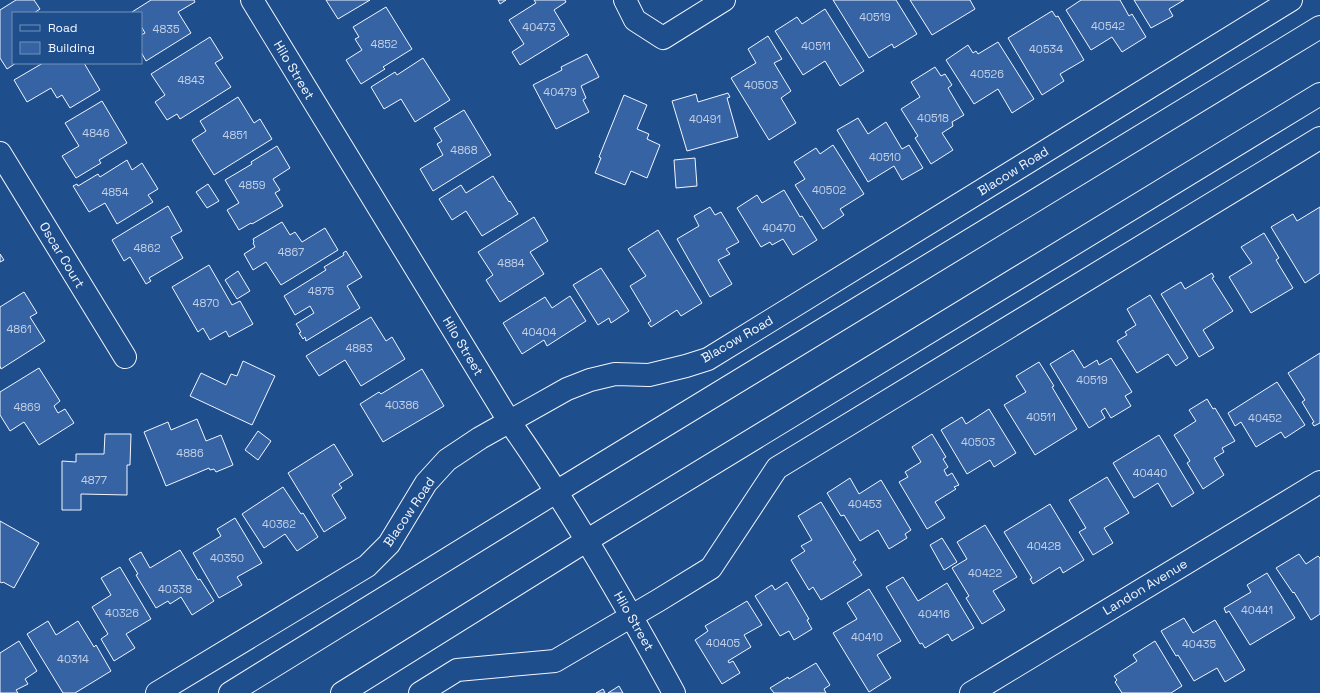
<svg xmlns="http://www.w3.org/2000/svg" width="1320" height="693" font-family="'Space Grotesk',sans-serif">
  <rect width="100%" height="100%" fill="#1f4e8c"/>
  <g fill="#3563a3" stroke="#f2f6ff">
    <polygon points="16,0 34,0 40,9 34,13 13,13 13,63 16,63 7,69 0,58 0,10"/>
    <polygon points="151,0 194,0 195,2 178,12 191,33 146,61 141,52 141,35 145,33 141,26 141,13 133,13 132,12"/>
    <polygon points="326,0 370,0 338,19"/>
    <polygon points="498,0 506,0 500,4"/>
    <polygon points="534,0 565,0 566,2 554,10 569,35 520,65 512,52 524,44 509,20 536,3"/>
    <polygon points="833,0 896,0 917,34 894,48 892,44 869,58"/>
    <polygon points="910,0 970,0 975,9 932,35"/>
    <polygon points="1081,0 1120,0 1129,16 1132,14 1146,37 1122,52 1112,37 1091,50 1066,10"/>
    <polygon points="1134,0 1184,0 1169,9 1173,16 1151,28"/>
    <polygon points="386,7 412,49 383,67 385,69 361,84 346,60 362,50 355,39 359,37 353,27"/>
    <polygon points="825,9 864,71 840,86 825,61 803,75 775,31 797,17 802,24"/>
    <polygon points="1052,11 1056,17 1058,16 1084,60 1060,74 1064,81 1042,95 1008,38"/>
    <polygon points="768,36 782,59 774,63 791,91 781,98 796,123 769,140 731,78 756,63 748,49"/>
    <polygon points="210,37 223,58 215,63 231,87 180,119 177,114 167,120 155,102 165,95 151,74"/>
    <polygon points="998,42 1034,99 1012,113 998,89 974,104 946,60 968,45 973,53 976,51 978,54"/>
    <polygon points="587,54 599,77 581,86 586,98 583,100 589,112 556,129 533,85 562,70 561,67"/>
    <polygon points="423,58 450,100 415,122 401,99 384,109 371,87 395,72 397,75"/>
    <polygon points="43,63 84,63 100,90 70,108 62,95 57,98 51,88 27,102 14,80"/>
    <polygon points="935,67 941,76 945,74 952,85 948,88 964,115 952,122 953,126 942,133 953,150 931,164 915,138 918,136 901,109 920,97 911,82"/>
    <polygon points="728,93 730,97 727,98 738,137 687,151 672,101 696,94 698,102"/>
    <polygon points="624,95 647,105 637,129 649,134 647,139 660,145 647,178 631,171 625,185 595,173 601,158 599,157"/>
    <polygon points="238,97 254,123 260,119 272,139 214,175 192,140 206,131 200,121"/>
    <polygon points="102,101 127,143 99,160 101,163 76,178 62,156 79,146 65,123"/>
    <polygon points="464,110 491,155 433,191 420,169 443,155 437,144 442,141 434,128"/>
    <polygon points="858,118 868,134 886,122 902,149 909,145 923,168 902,180 894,166 868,182 837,130"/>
    <polygon points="833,145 864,194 840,209 844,215 823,229 795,185 805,179 794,162 816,148 820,154"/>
    <polygon points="277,146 290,168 273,179 280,190 275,193 283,206 252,224 251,223 239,230 227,210 239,203 225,180 252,164 251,162"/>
    <polygon points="695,158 697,186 676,188 674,160"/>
    <polygon points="127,160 132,170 142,163 158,189 148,195 153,202 117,224 105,203 89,212 73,186 77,184 78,186 98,174 100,177"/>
    <polygon points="493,176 509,202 510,201 518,214 482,236 466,211 452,220 439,199 461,185 466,193"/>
    <polygon points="208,184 219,201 207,208 196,192"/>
    <polygon points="784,190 800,217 802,216 817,240 793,255 783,239 772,245 770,242 761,247 737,208 757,195 762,203"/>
    <polygon points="168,206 182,231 171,237 183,258 149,278 151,281 146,284 130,257 124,261 112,240"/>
    <polygon points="710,207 715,215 721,212 739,242 726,249 730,254 718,260 732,284 710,297 677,239 699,226 694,216"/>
    <polygon points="1320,207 1320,273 1305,283 1271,227 1293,214 1297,221"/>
    <polygon points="534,217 548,241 530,252 544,274 500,302 486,280 493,275 478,252"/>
    <polygon points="282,222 290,235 295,232 302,242 325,228 338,250 281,285 266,262 253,270 244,254 255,247 253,243 254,242 253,239"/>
    <polygon points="658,230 702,303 681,316 677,310 651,327 648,323 651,321 630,286 646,276 628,249"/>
    <polygon points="1264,233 1279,258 1276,260 1293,288 1251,313 1229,277 1252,263 1241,247"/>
    <polygon points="346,251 362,277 347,286 360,308 306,341 305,337 303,339 299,333 301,332 296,324 314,313 310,306 295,315 284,296 326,270 324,267 344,255 343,253"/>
    <polygon points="0,254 4,260 0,262"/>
    <polygon points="209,265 232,305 240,301 253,324 229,337 226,331 210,340 203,328 198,332 172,287"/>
    <polygon points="601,268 629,311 611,323 609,318 598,325 573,285"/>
    <polygon points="238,271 250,291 237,299 225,280"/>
    <polygon points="1212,273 1214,277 1212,278 1233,311 1203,330 1214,348 1199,357 1161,294 1181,282 1185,289"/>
    <polygon points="24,292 37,313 30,317 45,341 1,369 0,366 0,307"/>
    <polygon points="1150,295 1188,358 1176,366 1168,354 1137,373 1117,341 1127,335 1125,332 1136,325 1127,309"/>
    <polygon points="570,296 586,321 547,346 544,340 522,354 503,323 545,297 552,308"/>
    <polygon points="371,317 386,341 392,337 405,359 361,386 345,360 319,376 306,356"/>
    <polygon points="1073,350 1084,368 1097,360 1099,365 1111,358 1132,392 1125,396 1131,406 1111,418 1105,408 1101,411 1105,418 1089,428 1050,364"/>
    <polygon points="1320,353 1320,423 1314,426 1312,423 1314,422 1302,402 1305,400 1288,373"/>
    <polygon points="243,361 275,376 252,425 190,396 201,373 226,385 231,374 237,376"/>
    <polygon points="1039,362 1054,386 1052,387 1077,429 1035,455 1004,405 1026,392 1016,376"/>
    <polygon points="39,368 60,401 54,406 58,413 65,409 74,423 39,445 24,422 10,431 0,415 0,392"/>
    <polygon points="422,369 444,406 383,442 360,404 379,392 381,394"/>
    <polygon points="1277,382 1305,425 1285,438 1281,432 1256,447 1241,422 1235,426 1228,413"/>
    <polygon points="1207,399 1213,409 1215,408 1235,441 1222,448 1224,452 1214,458 1224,475 1203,489 1187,463 1190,461 1174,435 1196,421 1189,410"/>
    <polygon points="989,409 1016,453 994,467 990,460 967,474 941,430 962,417 966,424"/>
    <polygon points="197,419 206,441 221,435 233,465 216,472 214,469 210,470 209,468 166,486 144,432 168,422 171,430"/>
    <polygon points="258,431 271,441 258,460 245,450"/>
    <polygon points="105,434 131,434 130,465 127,465 127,495 81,494 81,510 62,510 62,461 76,462 76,454 104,454"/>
    <polygon points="932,434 946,457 943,459 948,467 944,470 947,476 952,473 959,485 954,487 956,489 935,502 945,518 927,529 899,482 908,477 905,472 921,462 912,447"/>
    <polygon points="1159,435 1194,493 1172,507 1158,483 1134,498 1113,463"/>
    <polygon points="334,444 353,475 339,484 342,488 332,495 346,518 324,532 288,473"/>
    <polygon points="1107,477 1129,513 1104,528 1113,543 1093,555 1079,532 1086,528 1069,500"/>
    <polygon points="850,478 859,494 881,480 911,530 905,534 907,538 889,549 878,530 860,541 844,515 841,516 827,493"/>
    <polygon points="283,487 301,514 303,513 318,537 297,551 285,534 264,548 242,514"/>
    <polygon points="821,502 856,560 853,562 862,575 821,600 813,587 809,590 791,560 805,551 801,546 812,540 798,516"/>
    <polygon points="1050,504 1084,560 1063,573 1060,567 1033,584 1030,579 1032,578 1004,532"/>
    <polygon points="235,518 262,563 237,577 242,585 219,598 193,553 221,536 217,529"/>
    <polygon points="0,521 39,543 14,588 3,582 2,583 0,582"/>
    <polygon points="985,525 1017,577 993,591 1005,610 982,624 966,598 969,596 952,568 967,559 957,542"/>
    <polygon points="942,538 957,562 944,570 930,545"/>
    <polygon points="180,550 198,580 200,579 214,601 192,615 181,597 170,604 168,601 156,608 136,575 138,574 129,559 141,552 150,568"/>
    <polygon points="1299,554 1306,564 1318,556 1320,558 1320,614 1311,620 1294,592 1293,593 1276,568"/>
    <polygon points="120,567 151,619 126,634 135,648 114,661 101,639 108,634 92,607 111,595 101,578"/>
    <polygon points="1267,573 1295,618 1250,645 1229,611 1226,613 1224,608 1251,592 1247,585"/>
    <polygon points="903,577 918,601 947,583 974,628 952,641 948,634 925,648 922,643 920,644 886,587"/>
    <polygon points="787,582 809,619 807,620 812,629 794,640 789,631 780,636 755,596 772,585 775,590"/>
    <polygon points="869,589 901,641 877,655 891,678 869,692 833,633 857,619 847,603"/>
    <polygon points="747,601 762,625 744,635 751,647 728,661 729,663 733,661 740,673 722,684 695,640 708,631 705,626"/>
    <polygon points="1184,618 1193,633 1215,620 1245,670 1225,682 1217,668 1194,681 1178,655 1176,656 1161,631"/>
    <polygon points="48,621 56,635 78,621 94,647 96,645 111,671 75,693 63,693 27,634"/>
    <polygon points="19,641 37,671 25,679 28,684 16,690 18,693 0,693 0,653"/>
    <polygon points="1155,641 1182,686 1171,693 1122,693 1115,682 1117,680 1114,676 1137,661 1133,655"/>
    <polygon points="816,663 830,685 824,689 826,693 774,693 770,688 788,677 789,679"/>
    <polygon points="619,686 623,693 608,693"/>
    <polygon points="603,689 605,693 596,693"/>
  </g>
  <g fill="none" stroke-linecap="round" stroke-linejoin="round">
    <g stroke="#f2f6ff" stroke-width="24">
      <g id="street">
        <path d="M252 0 509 421C570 508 623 600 674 693"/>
        <polyline points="625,0 635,20 663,38 724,0"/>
        <polyline points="0,153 125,357"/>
        <polyline points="157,693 367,566 389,544 426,483 447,460 480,438 567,389 590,380 615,374 649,375 686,366 708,359 1291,0"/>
        <polyline points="420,693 457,670 555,661 659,600 711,568 777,468 1320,138"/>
        <polyline points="971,693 1320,482"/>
      </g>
    </g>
    <g stroke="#f2f6ff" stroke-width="24">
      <g id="secondary">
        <polyline points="230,693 556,492 1320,27"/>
        <polyline points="342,693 586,541 1320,94"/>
      </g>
    </g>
    <use href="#street" stroke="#1f4e8c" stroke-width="22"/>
    <use href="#secondary" stroke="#1f4e8c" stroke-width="22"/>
  </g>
  <g text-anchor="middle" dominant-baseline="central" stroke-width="3" stroke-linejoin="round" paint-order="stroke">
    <g font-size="11" fill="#c3d1e8">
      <text x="875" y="17">40519</text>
      <text x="1108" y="26">40542</text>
      <text x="539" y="27">40473</text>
      <text x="166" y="29">4835</text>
      <text x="384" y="44">4852</text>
      <text x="816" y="46">40511</text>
      <text x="1046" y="49">40534</text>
      <text x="987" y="74">40526</text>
      <text x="191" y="80">4843</text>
      <text x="761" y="85">40503</text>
      <text x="560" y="92">40479</text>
      <text x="933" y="118">40518</text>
      <text x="705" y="119">40491</text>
      <text x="96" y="133">4846</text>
      <text x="235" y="135">4851</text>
      <text x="464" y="150">4868</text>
      <text x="885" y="157">40510</text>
      <text x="252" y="185">4859</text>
      <text x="829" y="190">40502</text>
      <text x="115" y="192">4854</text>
      <text x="779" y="228">40470</text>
      <text x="147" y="248">4862</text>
      <text x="291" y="252">4867</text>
      <text x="511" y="263">4884</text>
      <text x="321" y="291">4875</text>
      <text x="206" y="303">4870</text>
      <text x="19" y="329">4861</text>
      <text x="539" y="332">40404</text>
      <text x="359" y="348">4883</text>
      <text x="1092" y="380">40519</text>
      <text x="402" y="405">40386</text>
      <text x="27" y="407">4869</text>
      <text x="1041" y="417">40511</text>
      <text x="1265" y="418">40452</text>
      <text x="978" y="442">40503</text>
      <text x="190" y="453">4886</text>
      <text x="1150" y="473">40440</text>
      <text x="94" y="480">4877</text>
      <text x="865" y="504">40453</text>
      <text x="279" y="524">40362</text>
      <text x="1044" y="546">40428</text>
      <text x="227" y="558">40350</text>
      <text x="985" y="573">40422</text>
      <text x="175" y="589">40338</text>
      <text x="1257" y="610">40441</text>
      <text x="122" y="613">40326</text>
      <text x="934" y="614">40416</text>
      <text x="867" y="637">40410</text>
      <text x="723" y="643">40405</text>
      <text x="1199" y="644">40435</text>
      <text x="73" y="659">40314</text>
    </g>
    <g font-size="13" fill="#f2f6ff" stroke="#1f4e8c">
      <text transform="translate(294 70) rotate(59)">Hilo Street</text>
      <text transform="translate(1013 171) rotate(-32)">Blacow Road</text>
      <text transform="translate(62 255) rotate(59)">Oscar Court</text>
      <text transform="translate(737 339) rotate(-30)">Blacow Road</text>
      <text transform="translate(463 346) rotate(59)">Hilo Street</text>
      <text transform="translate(409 512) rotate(-56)">Blacow Road</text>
      <text transform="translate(1145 587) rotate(-31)">Landon Avenue</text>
      <text transform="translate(634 621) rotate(60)">Hilo Street</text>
    </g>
  </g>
  <rect x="12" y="12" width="130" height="52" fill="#1f4e8c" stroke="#7391ba"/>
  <rect x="20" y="25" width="20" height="6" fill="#1f4e8c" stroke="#7391ba"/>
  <text x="48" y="32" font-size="12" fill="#f2f6ff">Road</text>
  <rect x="20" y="42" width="20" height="12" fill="#3563a3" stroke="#7391ba"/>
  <text x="48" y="52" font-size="12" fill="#f2f6ff">Building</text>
</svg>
